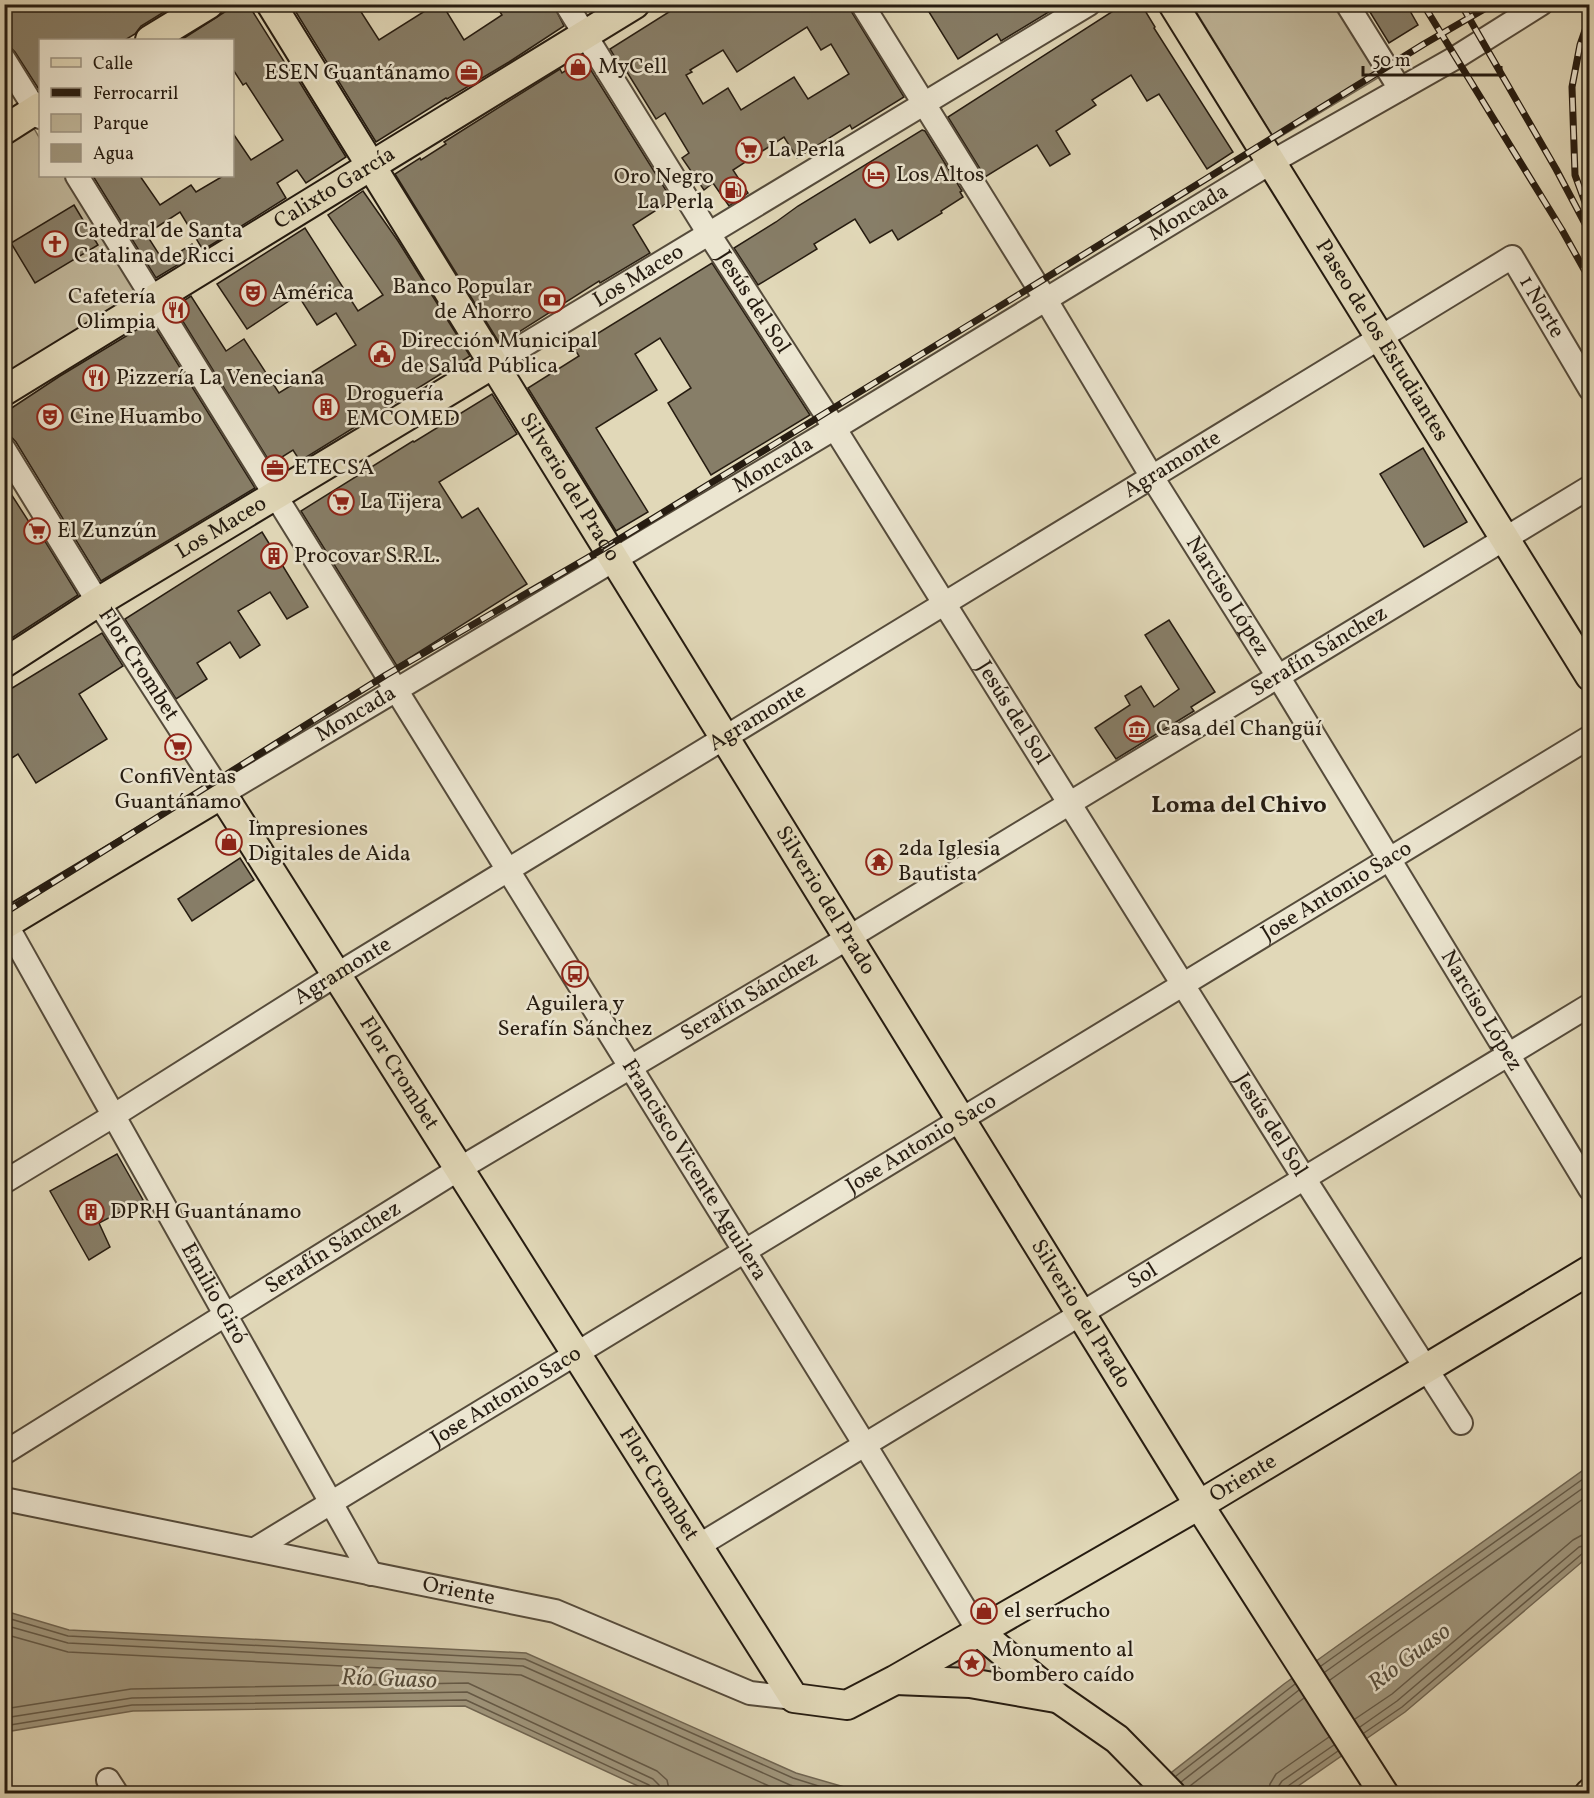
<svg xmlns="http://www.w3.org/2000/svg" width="1594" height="1798" font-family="Vollkorn,serif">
  <rect width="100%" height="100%" fill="#e1d8b8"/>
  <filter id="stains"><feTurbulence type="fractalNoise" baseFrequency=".00333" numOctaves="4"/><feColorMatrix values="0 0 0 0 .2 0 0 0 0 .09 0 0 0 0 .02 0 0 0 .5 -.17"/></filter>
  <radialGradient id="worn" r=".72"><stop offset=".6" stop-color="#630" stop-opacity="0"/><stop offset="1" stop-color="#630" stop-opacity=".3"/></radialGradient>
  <g fill="#c1b89c" stroke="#746a56" stroke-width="1.5">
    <polygon points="1192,5 1338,5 1381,76 1275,140"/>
    <polygon points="32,125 40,139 40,176 64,176 140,295 5,381 5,143"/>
    <polygon points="977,1646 1008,1672 933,1670"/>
  </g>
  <g fill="#a1987f" stroke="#706653" stroke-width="1.5">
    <polygon points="1589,1466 1589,1556 1405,1712 1288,1793 1144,1794 1284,1684"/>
    <polygon points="5,1611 69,1630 526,1653 796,1773 865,1793 653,1793 465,1706 133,1711 5,1732"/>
  </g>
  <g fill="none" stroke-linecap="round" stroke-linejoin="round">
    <g stroke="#645a48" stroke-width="1.5">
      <polyline points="4,1617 68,1636 525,1659 793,1778 844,1794"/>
      <polyline points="4,1625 68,1643 523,1666 790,1785 818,1794"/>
      <polyline points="4,1634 68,1652 521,1675 787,1794"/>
      <polyline points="1321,1666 1590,1474"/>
      <polyline points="1325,1672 1590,1483"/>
      <polyline points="1330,1680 1590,1494"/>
      <polyline points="4,1709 131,1689 468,1683 657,1771 667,1780 670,1794"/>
      <polyline points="4,1718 132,1698 467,1692 653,1779 659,1785 661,1794"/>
      <polyline points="1355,1719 1392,1694 1573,1540 1582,1535 1590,1535"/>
      <polyline points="4,1726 132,1705 466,1700 649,1785 653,1789 653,1794"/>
      <polyline points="1360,1727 1397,1701 1579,1547 1590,1544"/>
      <polyline points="1364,1733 1402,1707 1583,1553 1590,1551"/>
      <polyline points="1176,1776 1295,1684"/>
      <polyline points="1181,1782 1299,1690"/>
      <polyline points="1186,1789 1304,1698"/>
      <polyline points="1268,1794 1270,1784 1276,1774 1329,1737"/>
      <polyline points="1277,1794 1278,1787 1282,1781 1334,1745"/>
      <polyline points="1285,1794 1288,1786 1338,1751"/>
    </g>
  </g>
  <g fill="#877e68" stroke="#261c11" stroke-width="1.5" fill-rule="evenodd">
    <polygon points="4,4 177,4 141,26 135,34 125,40 40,40 40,91 15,52 4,41"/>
    <polygon points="237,4 248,4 295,79 297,78 346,157 306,183 297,170 277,183 286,198 203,250 180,212 146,234 164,262 192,244 197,253 156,278 93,176 140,176 160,205 191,185 196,192 223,176 232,176 232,132 251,160 283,140 246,83 243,85 232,68 232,40 181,40"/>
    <polygon points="291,4 356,4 379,40 436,4 442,4 464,40 502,15 495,4 553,4 564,26 509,62 447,99 446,98 376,142"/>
    <path d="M664 4H849L851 11 904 97 852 129 850 125 797 158 784 137 733 170 748 193 729 206 713 183 704 190 682 158 689 153 665 113 656 119 627 72 625 74 610 49 669 12ZM807 27 821 50 831 44 849 74 808 99 794 77 741 110 728 88 703 104 686 75 692 72 690 70 723 50 737 72Z"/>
    <polygon points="941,4 1062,4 1001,41 997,34 958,59 929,12"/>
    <polygon points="1124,4 1141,4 1155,27 1154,28 1233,152 1207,169 1159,94 1147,101 1131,75 1092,100 1096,105 1056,131 1070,154 1050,166 1037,145 985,177 948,117"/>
    <polygon points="1365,4 1406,4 1418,25 1389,43"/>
    <polygon points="584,59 672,200 633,225 650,253 600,283 599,281 500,344 395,174 420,158 421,160 446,144 444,142 560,69 562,73"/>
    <polygon points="922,130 925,131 962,191 960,192 963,197 941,211 942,213 898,240 892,230 870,243 855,219 814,244 817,249 758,285 734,248 776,222 798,206"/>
    <polygon points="363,191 398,241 470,356 300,461 293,450 271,464 174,307 191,296 226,351 244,339 279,393 356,345 336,313 317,325 298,295 247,329 217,284 305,228 358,311 383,295 328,215"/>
    <polygon points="74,205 98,245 35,283 11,243"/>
    <polygon points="712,263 810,415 711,475 668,403 691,388 660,338 635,354 657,390 596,428 648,512 616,531 528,388 579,356 574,348"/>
    <polygon points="151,321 255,488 101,581 16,442 4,429 4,413 60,376"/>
    <polygon points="492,394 517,434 439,482 462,518 478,508 527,584 397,666 301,511 413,441 414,442"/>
    <polygon points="1423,448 1467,522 1424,547 1380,474"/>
    <polygon points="4,483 29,522 32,520 78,595 4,643"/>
    <polygon points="262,532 308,607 287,619 270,592 238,611 260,645 240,658 230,642 197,663 207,679 176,699 125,619"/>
    <polygon points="1169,620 1215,692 1191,707 1194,711 1116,759 1095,728 1130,705 1125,696 1141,686 1154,707 1179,689 1145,635"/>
    <polygon points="102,633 123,666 79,694 107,739 36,783 18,754 4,763 4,693"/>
    <polygon points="240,858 254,880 192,921 178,899"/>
    <polygon points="117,1154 143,1200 99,1223 110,1247 89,1260 50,1191"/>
  </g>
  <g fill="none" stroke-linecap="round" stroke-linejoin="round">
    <g stroke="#554b3b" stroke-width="26">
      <g id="minor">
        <path id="s1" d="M566 4 709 234 825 413 1304 1178 1461 1423"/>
        <path id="s2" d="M862 4 1046 300 1152 477 1279 678 1590 1189"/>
        <polyline points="1347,4 1400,89"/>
        <polyline points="4,59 40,117"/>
        <path id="s3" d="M77 176 865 1445 979 1632"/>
        <path id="s4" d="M493 364 1089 4"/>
        <path id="s5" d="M4 449 98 602 222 794 835 428 1270 163 1455 58 1541 4"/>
        <path id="s6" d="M6 924 371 1574"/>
        <path id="s7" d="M4 1182 113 1116 336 975 1512 257 1590 389"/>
        <path id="s8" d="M4 1453 459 1169 848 938 1590 487"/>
        <path id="s9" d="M4 1499 555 1611 750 1693 794 1698"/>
        <path id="s10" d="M698 1546 1590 1005"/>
        <path id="s11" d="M255 1549 1590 737"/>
        <polyline points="108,1780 117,1794"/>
      </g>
    </g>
    <g stroke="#261c11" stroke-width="32">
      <g id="major">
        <path id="s12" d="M271 4 1199 1505 1384 1794"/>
        <path id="s13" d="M1173 4 1590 676"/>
        <polyline points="150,40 209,4"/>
        <polyline points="4,130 40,107"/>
        <path id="s14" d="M4 391 635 4"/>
        <path id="s15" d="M4 663 98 602 493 364"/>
        <path id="s16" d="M4 925 222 794 794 1698 847 1705 895 1680 1199 1505 1590 1270"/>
        <polyline points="979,1632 1058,1698 1117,1739 1171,1794"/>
        <polyline points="896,1680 970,1683 1056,1698"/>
        <polyline points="1589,1794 1590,1793"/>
      </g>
    </g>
    <use href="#minor" stroke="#ece6d1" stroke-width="22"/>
    <use href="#major" stroke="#e1d8b8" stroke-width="28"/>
    <g stroke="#261c11" stroke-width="7">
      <g id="rail">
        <polyline points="1423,4 1562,230 1590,280"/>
        <polyline points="1461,4 1556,169 1590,233"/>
        <polyline points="1590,16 1580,45 1572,87 1575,175 1590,216"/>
        <polyline points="4,913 386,675 608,546 1036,284 1424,44 1493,4"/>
      </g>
    </g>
    <use href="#rail" stroke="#ece6d1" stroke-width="4.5" stroke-dasharray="14" stroke-linecap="butt"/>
  </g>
  <defs>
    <g id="shop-ring" transform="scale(1.35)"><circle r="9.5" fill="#ece6d1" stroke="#8f2418" stroke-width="1.5"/><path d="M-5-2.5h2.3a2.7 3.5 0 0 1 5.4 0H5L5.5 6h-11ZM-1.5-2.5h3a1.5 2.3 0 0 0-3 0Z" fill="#8f2418"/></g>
    <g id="office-ring" transform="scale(1.35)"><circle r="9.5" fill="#ece6d1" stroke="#8f2418" stroke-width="1.5"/><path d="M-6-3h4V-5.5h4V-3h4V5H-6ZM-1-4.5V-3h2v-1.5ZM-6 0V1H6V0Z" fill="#8f2418"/></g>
    <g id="supermarket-ring" transform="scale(1.35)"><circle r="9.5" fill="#ece6d1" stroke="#8f2418" stroke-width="1.5"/><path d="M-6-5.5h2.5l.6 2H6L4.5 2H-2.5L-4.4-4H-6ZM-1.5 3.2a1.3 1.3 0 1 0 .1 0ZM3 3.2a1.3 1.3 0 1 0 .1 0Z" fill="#8f2418"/></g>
    <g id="hotel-ring" transform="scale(1.35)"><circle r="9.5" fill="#ece6d1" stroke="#8f2418" stroke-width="1.5"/><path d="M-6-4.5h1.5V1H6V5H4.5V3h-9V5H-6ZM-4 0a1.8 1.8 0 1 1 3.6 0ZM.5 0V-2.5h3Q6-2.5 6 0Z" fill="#8f2418"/></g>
    <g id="fuel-ring" transform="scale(1.35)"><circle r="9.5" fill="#ece6d1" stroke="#8f2418" stroke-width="1.5"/><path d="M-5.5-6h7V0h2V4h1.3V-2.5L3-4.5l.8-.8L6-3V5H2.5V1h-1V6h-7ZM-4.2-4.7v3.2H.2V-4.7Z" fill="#8f2418"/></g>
    <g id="church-ring" transform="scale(1.35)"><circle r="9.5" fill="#ece6d1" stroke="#8f2418" stroke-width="1.5"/><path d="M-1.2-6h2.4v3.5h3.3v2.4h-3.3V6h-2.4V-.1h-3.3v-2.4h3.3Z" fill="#8f2418"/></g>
    <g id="theatre-ring" transform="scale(1.35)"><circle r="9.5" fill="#ece6d1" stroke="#8f2418" stroke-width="1.5"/><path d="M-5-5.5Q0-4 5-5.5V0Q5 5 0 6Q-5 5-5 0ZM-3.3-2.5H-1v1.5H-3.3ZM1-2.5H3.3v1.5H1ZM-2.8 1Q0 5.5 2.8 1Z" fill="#8f2418"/></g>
    <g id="bank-ring" transform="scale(1.35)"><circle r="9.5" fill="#ece6d1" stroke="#8f2418" stroke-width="1.5"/><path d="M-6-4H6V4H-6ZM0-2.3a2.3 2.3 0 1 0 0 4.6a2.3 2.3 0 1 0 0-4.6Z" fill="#8f2418"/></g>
    <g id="restaurant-ring" transform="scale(1.35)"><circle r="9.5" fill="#ece6d1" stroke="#8f2418" stroke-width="1.5"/><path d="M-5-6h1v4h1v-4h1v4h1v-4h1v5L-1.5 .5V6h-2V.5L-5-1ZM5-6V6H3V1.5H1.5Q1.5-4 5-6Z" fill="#8f2418"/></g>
    <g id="civic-ring" transform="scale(1.35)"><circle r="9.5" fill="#ece6d1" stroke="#8f2418" stroke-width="1.5"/><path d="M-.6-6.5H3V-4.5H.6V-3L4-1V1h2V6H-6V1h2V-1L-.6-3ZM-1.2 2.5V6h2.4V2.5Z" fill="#8f2418"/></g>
    <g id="building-ring" transform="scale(1.35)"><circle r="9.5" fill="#ece6d1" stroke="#8f2418" stroke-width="1.5"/><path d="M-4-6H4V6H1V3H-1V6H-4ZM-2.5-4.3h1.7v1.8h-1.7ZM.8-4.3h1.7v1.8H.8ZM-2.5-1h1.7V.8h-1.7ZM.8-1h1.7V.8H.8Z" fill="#8f2418"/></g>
    <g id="museum-ring" transform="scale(1.35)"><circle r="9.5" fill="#ece6d1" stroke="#8f2418" stroke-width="1.5"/><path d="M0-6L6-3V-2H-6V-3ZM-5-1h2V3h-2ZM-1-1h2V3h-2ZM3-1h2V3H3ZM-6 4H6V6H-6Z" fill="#8f2418"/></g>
    <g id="temple-ring" transform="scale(1.35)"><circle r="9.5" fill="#ece6d1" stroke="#8f2418" stroke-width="1.5"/><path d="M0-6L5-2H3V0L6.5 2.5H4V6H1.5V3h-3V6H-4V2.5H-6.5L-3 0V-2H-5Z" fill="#8f2418"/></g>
    <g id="bus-ring" transform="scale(1.35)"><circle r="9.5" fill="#ece6d1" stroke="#8f2418" stroke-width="1.5"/><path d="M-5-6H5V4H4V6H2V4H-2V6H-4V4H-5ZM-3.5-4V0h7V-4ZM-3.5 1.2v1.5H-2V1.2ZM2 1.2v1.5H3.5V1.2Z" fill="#8f2418"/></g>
    <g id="sight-ring" transform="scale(1.35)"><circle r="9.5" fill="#ece6d1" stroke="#8f2418" stroke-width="1.5"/><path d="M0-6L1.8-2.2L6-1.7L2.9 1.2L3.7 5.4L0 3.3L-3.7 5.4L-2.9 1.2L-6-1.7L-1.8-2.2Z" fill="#8f2418"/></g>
  </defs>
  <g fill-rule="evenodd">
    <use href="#shop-ring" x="578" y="67"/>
    <use href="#office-ring" x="469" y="73"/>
    <use href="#supermarket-ring" x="749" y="150"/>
    <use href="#hotel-ring" x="876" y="175"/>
    <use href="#fuel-ring" x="733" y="190"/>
    <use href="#church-ring" x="55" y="244"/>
    <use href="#theatre-ring" x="253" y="293"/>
    <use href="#bank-ring" x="552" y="300"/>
    <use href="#restaurant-ring" x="176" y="310"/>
    <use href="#civic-ring" x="382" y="354"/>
    <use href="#restaurant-ring" x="96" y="378"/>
    <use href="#building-ring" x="326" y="407"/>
    <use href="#theatre-ring" x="50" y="417"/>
    <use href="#office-ring" x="275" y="468"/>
    <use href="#supermarket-ring" x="341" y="502"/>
    <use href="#supermarket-ring" x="37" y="531"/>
    <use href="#building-ring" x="274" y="556"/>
    <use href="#museum-ring" x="1137" y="729"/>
    <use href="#supermarket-ring" x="178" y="747"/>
    <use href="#shop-ring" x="229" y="842"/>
    <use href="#temple-ring" x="879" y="862"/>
    <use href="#bus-ring" x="575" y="974"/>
    <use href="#building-ring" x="91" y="1212"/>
    <use href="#shop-ring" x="984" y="1611"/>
    <use href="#sight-ring" x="972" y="1663"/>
  </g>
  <g text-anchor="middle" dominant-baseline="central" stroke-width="5" stroke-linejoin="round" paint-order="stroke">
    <g font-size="22" fill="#261c11" stroke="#ece6d1" text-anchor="start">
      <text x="598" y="67">MyCell</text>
      <text x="450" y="73" text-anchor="end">ESEN Guantánamo</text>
      <text x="768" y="150">La Perla</text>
      <text x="896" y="175">Los Altos</text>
      <text x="714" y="177" text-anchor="end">Oro Negro<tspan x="714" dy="25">La Perla</tspan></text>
      <text x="74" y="231">Catedral de Santa<tspan x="74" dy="25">Catalina de Ricci</tspan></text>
      <text x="532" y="287" text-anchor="end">Banco Popular<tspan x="532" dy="25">de Ahorro</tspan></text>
      <text x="272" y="293">América</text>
      <text x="156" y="297" text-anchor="end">Cafetería<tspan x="156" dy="25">Olimpia</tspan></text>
      <text x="401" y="341">Dirección Municipal<tspan x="401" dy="25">de Salud Pública</tspan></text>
      <text x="116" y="378">Pizzería La Veneciana</text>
      <text x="346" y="394">Droguería<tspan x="346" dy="25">EMCOMED</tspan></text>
      <text x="70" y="417">Cine Huambo</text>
      <text x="294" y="468">ETECSA</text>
      <text x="360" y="502">La Tijera</text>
      <text x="57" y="531">El Zunzún</text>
      <text x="294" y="556">Procovar S.R.L.</text>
      <text x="1156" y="729">Casa del Changüí</text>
      <text x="178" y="777" text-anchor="middle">ConfiVentas<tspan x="178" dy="25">Guantánamo</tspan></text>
      <text x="248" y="829">Impresiones<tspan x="248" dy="25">Digitales de Aida</tspan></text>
      <text x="898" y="849">2da Iglesia<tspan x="898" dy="25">Bautista</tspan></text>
      <text x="575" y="1004" text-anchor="middle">Aguilera y<tspan x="575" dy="25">Serafín Sánchez</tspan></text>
      <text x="110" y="1212">DPRH Guantánamo</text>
      <text x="1004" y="1611">el serrucho</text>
      <text x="992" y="1650">Monumento al<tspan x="992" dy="25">bombero caído</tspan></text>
    </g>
    <g font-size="22" fill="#261c11" stroke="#ece6d1">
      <text stroke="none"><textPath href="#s14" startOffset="388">Calixto García</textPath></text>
      <text stroke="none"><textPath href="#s5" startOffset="1536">Moncada</textPath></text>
      <text stroke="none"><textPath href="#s4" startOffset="170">Los Maceo</textPath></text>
      <text stroke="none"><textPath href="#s1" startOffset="352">Jesús del Sol</textPath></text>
      <text stroke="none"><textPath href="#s7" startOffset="1827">1 Norte</textPath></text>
      <text stroke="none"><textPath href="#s13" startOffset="396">Paseo de los Estudiantes</textPath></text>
      <text stroke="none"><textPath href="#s7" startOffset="1371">Agramonte</textPath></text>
      <text stroke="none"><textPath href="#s5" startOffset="1050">Moncada</textPath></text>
      <text stroke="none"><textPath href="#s12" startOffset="568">Silverio del Prado</textPath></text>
      <text stroke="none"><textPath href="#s15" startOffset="256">Los Maceo</textPath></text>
      <text stroke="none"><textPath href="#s2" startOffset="696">Narciso López</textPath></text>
      <text stroke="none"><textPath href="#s8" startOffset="1540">Serafín Sánchez</textPath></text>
      <text stroke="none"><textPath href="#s5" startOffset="254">Flor Crombet</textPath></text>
      <text stroke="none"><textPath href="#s5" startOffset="564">Moncada</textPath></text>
      <text stroke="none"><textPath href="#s1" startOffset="838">Jesús del Sol</textPath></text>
      <text stroke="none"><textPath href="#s7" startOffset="885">Agramonte</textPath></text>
      <text stroke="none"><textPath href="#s11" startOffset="1266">Jose Antonio Saco</textPath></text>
      <text stroke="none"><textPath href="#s12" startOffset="1054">Silverio del Prado</textPath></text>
      <text stroke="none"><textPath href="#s7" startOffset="399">Agramonte</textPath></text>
      <text stroke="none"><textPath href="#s8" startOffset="874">Serafín Sánchez</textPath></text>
      <text stroke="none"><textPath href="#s2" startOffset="1182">Narciso López</textPath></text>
      <text stroke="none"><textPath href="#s16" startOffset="585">Flor Crombet</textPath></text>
      <text stroke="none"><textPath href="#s1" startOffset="1324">Jesús del Sol</textPath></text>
      <text stroke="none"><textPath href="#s11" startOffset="780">Jose Antonio Saco</textPath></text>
      <text stroke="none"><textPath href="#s3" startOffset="1170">Francisco Vicente Aguilera</textPath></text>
      <text stroke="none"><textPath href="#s8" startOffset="388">Serafín Sánchez</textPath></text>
      <text stroke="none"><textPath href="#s10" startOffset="520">Sol</textPath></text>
      <text stroke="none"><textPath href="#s6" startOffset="424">Emilio Giró</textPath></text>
      <text stroke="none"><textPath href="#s12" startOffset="1540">Silverio del Prado</textPath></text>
      <text stroke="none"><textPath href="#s11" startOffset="294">Jose Antonio Saco</textPath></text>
      <text stroke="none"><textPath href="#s16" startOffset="1834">Oriente</textPath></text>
      <text stroke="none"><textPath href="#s16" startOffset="1071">Flor Crombet</textPath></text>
      <text stroke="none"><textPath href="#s9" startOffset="464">Oriente</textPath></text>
    </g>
    <g font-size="24" font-weight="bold" fill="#261c11" stroke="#ece6d1">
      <text x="1239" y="806">Loma del Chivo</text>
    </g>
    <g font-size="24" font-style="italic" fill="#574e3d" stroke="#ece6d1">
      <text transform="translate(1410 1658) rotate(-37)">Río Guaso</text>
      <text transform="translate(389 1680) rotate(2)">Río Guaso</text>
    </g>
  </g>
  <rect width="1594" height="1798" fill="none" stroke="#e1d8b8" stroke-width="24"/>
  <rect x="6" y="6" width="1582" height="1786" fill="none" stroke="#261c11" stroke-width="3"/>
  <rect x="12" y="12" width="1570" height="1774" fill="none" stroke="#261c11" stroke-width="1.5"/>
  <rect x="39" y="39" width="195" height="138" fill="#ece6d1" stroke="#9d9584" stroke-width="1.5"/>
  <rect x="51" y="58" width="30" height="9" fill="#e1d8b8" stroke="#9d9584" stroke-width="1.5"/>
  <text x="93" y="69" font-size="18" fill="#261c11">Calle</text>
  <rect x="51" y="88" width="30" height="9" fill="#261c11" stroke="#9d9584" stroke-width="1.5"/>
  <text x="93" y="99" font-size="18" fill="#261c11">Ferrocarril</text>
  <rect x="51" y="114" width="30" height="18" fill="#c1b89c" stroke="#9d9584" stroke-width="1.5"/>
  <text x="93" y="129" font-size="18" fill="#261c11">Parque</text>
  <rect x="51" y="144" width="30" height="18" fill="#a1987f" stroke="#9d9584" stroke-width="1.5"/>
  <text x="93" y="159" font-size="18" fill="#261c11">Agua</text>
  <path d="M1363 66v9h138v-9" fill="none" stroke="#261c11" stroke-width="3"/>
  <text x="1372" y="66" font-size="18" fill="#261c11" stroke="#ece6d1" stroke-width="4.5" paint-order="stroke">50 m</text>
  <rect width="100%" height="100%" filter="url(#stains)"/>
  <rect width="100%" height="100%" fill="url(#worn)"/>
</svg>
